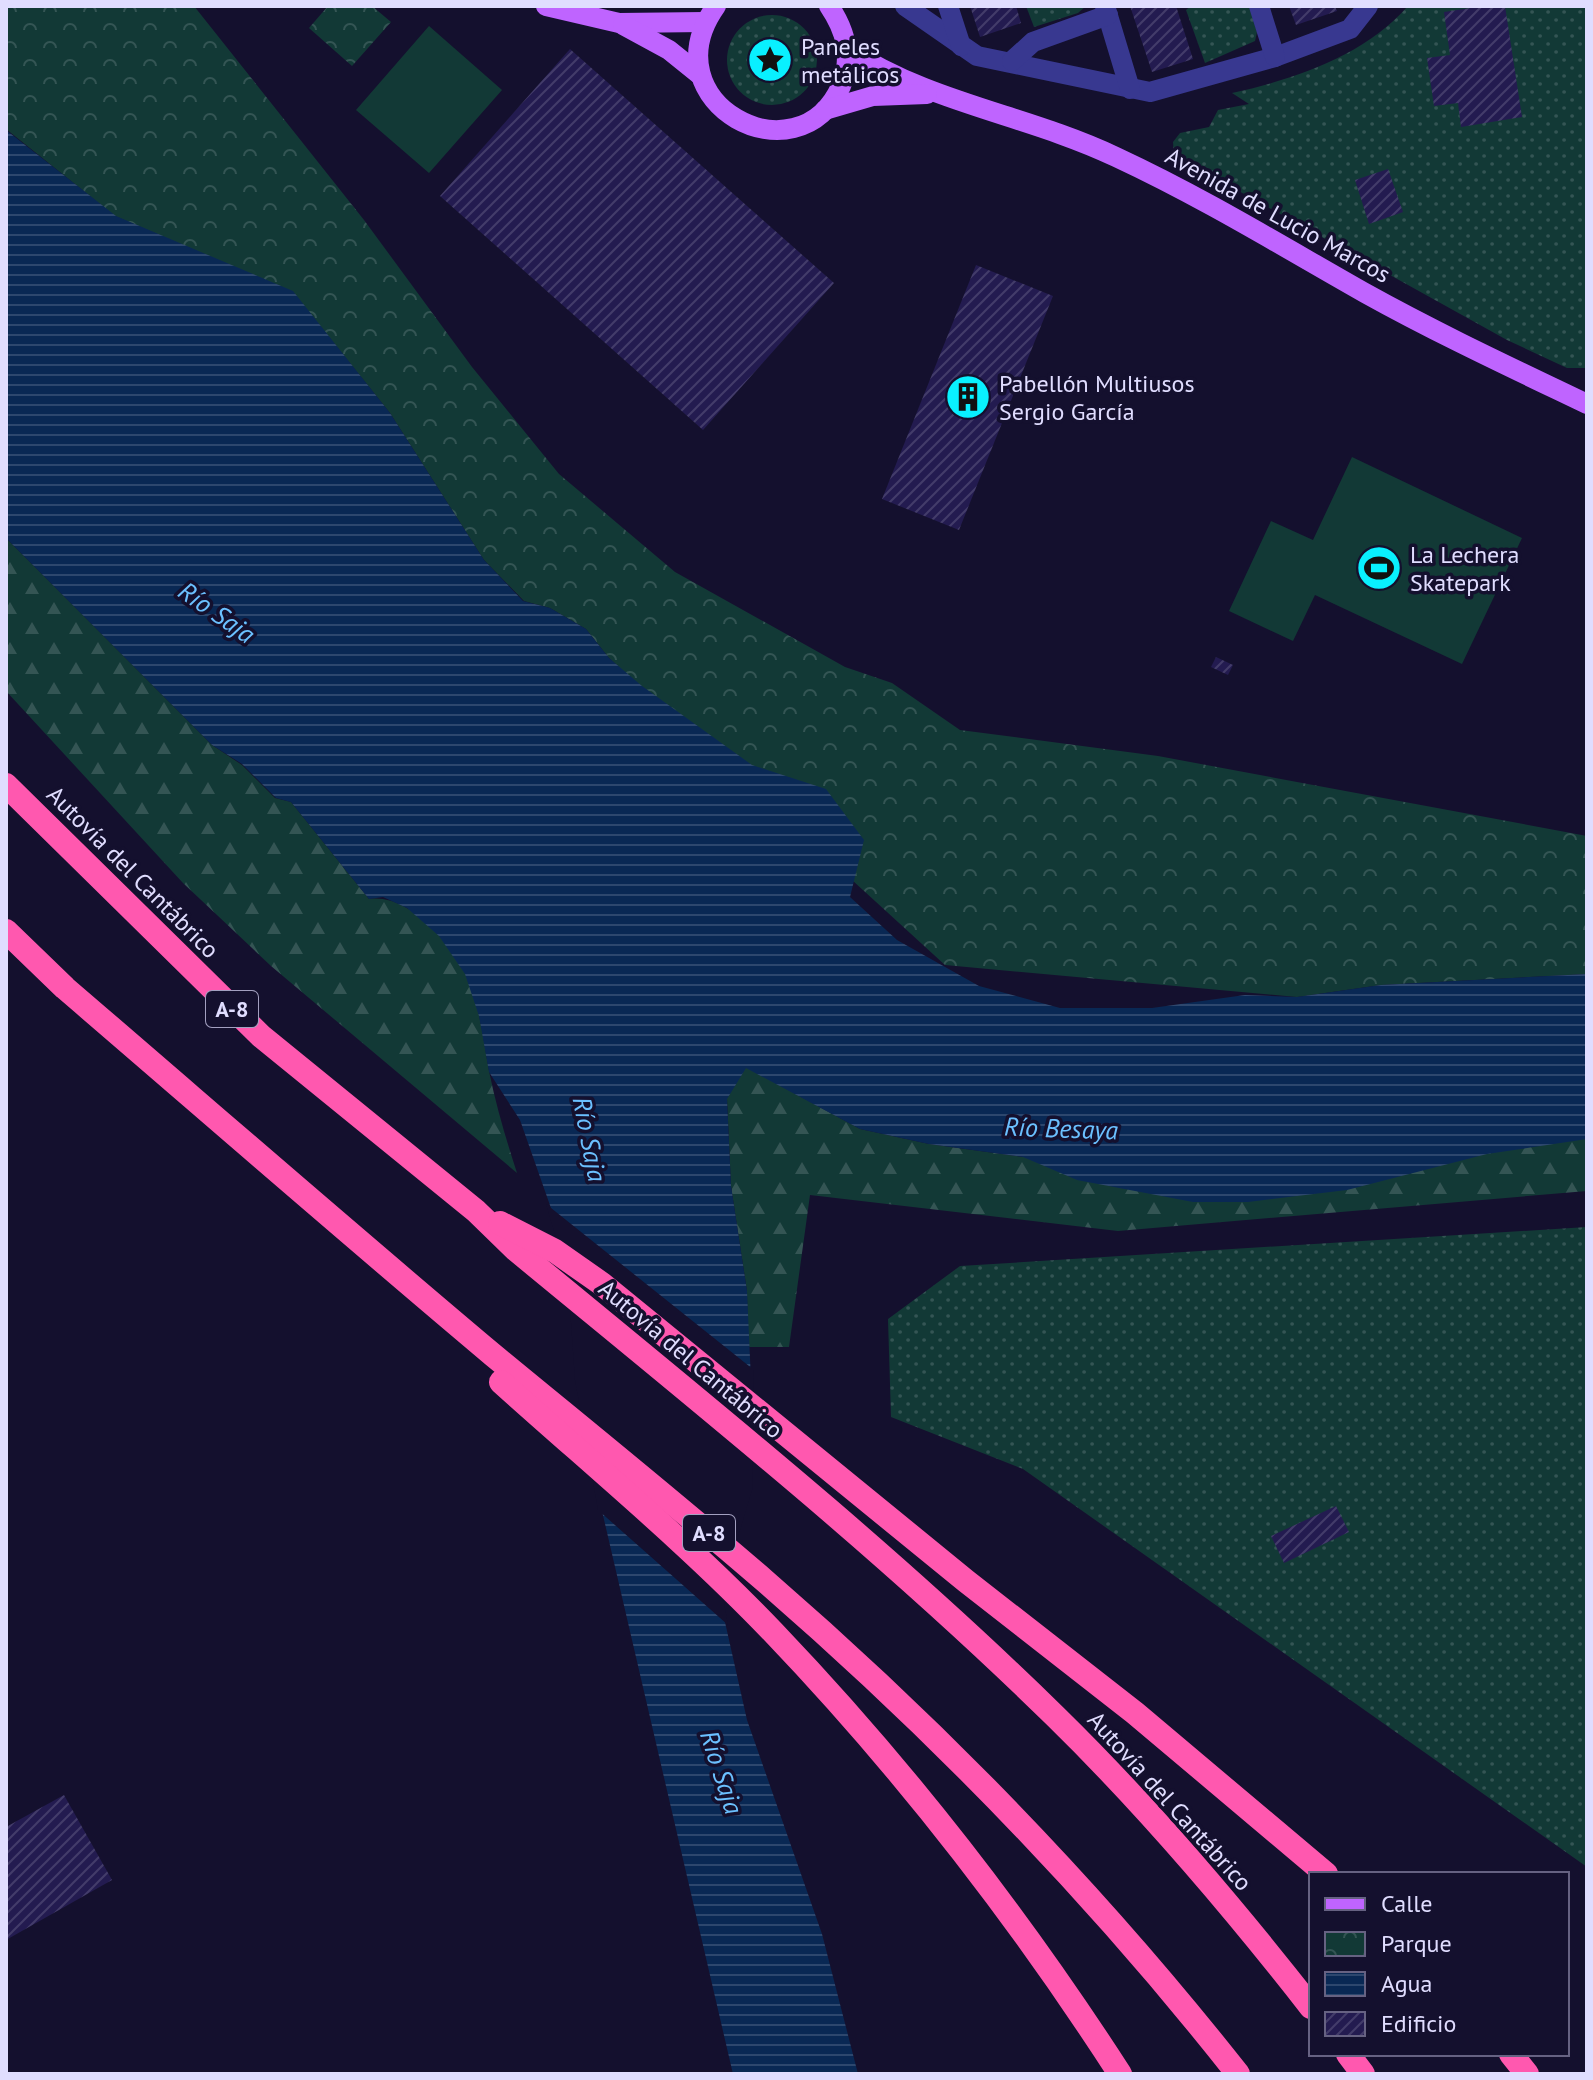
<svg xmlns="http://www.w3.org/2000/svg" width="1593" height="2080" font-family="'PT Sans',sans-serif">
  <defs>
    <pattern id="grass-dots" width="8" height="8" patternUnits="userSpaceOnUse" patternTransform="scale(2)"><rect width="8" height="8" fill="#123936"/><path d="M2 2h.1M6 6h.1" fill="none" stroke="#345554" stroke-width="1.8" stroke-linecap="round"/></pattern>
    <pattern id="forest-firs" width="22" height="20" patternUnits="userSpaceOnUse" patternTransform="scale(2)"><rect width="22" height="20" fill="#123936"/><path d="M5 1l3.5 6h-7zM16 11l3.5 6h-7z" fill="#345554"/></pattern>
    <pattern id="park-crowns" width="20" height="18" patternUnits="userSpaceOnUse" patternTransform="scale(2)"><rect width="20" height="18" fill="#123936"/><path d="M2 6a3 3 0 1 1 6 0M12 15a3 3 0 1 1 6 0" fill="none" stroke="#345554"/></pattern>
    <pattern id="water-rules" width="6" height="5" patternUnits="userSpaceOnUse" patternTransform="scale(2)"><rect width="6" height="5" fill="#092854"/><path d="M0 2.5h6" fill="none" stroke="#2d476e"/></pattern>
    <pattern id="building-hatch" width="6" height="6" patternUnits="userSpaceOnUse" patternTransform="scale(2)"><rect width="6" height="6" fill="#231b50"/><path d="M-1 1l2-2M0 6l6-6M5 7l2-2" fill="none" stroke="#433c6a"/></pattern>
  </defs>
  <rect width="100%" height="100%" fill="#14102e"/>
  <g fill="url(#grass-dots)">
    <polygon points="1026,6 1086,6 1078,13 1034,27"/>
    <polygon points="1191,6 1250,6 1257,32 1255,41 1205,63 1186,10"/>
    <path d="M1408 6H1587V368H1567L1507 340 1174 155 1173 142 1180 133 1209 127 1218 110 1249 104 1232 93C1295 79 1364 56 1408 6Z"/>
    <circle cx="772" cy="60" r="45"/>
    <polygon points="1587,1227 1587,1867 1023,1469 891,1417 888,1319 960,1266"/>
  </g>
  <g fill="url(#forest-firs)">
    <path d="M6 538 212 745 242 765 275 798 291 802 369 899C408 893 450 942 466 975 480 1005 483 1039 489 1071 496 1106 506 1139 517 1173L271 966 183 883 6 691Z"/>
    <polygon points="746,1067 860,1129 929,1144 1023,1157 1587,1132 1587,1191 1118,1231 810,1195 789,1347 748,1347 747,1291 731,1186 727,1098"/>
  </g>
  <g fill="url(#park-crowns)">
    <polygon points="6,6 194,6 364,220 472,367 559,474 675,572 845,667 892,683 960,730 1158,756 1587,836 1587,974 1381,985 1297,997 945,965 609,658 586,629 550,608 524,601 484,560 390,413 293,292 115,216 6,129"/>
    <polygon points="328,6 372,6 391,22 352,66 309,28"/>
  </g>
  <g fill="#123936">
    <polygon points="429,26 502,90 429,173 356,110"/>
    <polygon points="1352,457 1522,538 1462,664 1315,595 1293,641 1229,611 1271,521 1313,540"/>
  </g>
  <polygon fill="url(#water-rules)" points="6,130 116,216 293,291 390,413 484,560 523,601 550,608 586,629 609,658 642,686 752,765 826,789 864,840 850,897 897,940 979,986 1060,1008 1152,1008 1245,995 1297,997 1381,985 1587,974 1587,1139 1487,1154 1347,1190 1248,1202 1193,1202 1077,1180 1023,1157 929,1144 860,1129 746,1068 727,1099 731,1186 747,1291 751,1381 718,1591 747,1720 822,1934 858,2074 733,2074 599,1498 572,1279 558,1228 520,1120 489,1072 479,1016 465,974 439,936 407,908 383,897 369,899 291,802 276,798 242,764 212,745 6,538"/>
  <polygon fill="#14102e" points="546,1204 754,1370 752,1490 722,1591 728,1625 598,1510 575,1380 568,1279"/>
  <g fill="url(#building-hatch)">
    <polygon points="970,6 1016,6 1021,23 980,37"/>
    <polygon points="1130,6 1176,6 1193,59 1152,72"/>
    <polygon points="1289,6 1335,6 1337,11 1296,25"/>
    <polygon points="1484,6 1505,6 1522,117 1461,127 1458,103 1434,106 1427,58 1450,55 1444,12"/>
    <polygon points="570,49 834,283 703,430 440,196"/>
    <polygon points="1388,169 1403,212 1369,224 1355,180"/>
    <polygon points="976,265 1053,296 959,530 882,499"/>
    <polygon points="1216,657 1233,665 1228,675 1211,667"/>
    <polygon points="1336,1506 1349,1532 1284,1563 1271,1536"/>
    <polygon points="64,1795 112,1880 6,1940 6,1827"/>
  </g>
  <g fill="none" stroke-linecap="round" stroke-linejoin="round">
    <g stroke="#383890" stroke-width="20">
      <polyline points="905,6 977,56 1150,92 1275,57 1350,29 1368,6"/>
      <polyline points="948,6 961,46"/>
      <polyline points="1105,6 1130,89"/>
      <polyline points="1259,6 1275,57"/>
      <polyline points="1012,61 1033,42 1108,15"/>
    </g>
    <g stroke="#bf64ff" stroke-width="20">
      <polyline points="546,6 619,23 705,22"/>
      <path d="M716 6C647 103 798 183 841 86 853 57 846 31 829 6"/>
      <polyline points="623,25 669,50 700,75"/>
      <path d="M848 49C929 103 1028 115 1116 157 1202 197 1282 246 1365 293 1437 333 1512 368 1587 404"/>
      <polyline points="825,110 873,96 927,94"/>
    </g>
    <g stroke="#ff58af" stroke-width="24">
      <path d="M6 785 261 1036 476 1211 515 1249C698 1400 886 1550 1055 1716 1147 1806 1232 1906 1311 2007"/>
      <path d="M6 931 65 988C207 1110 349 1234 493 1355 584 1430 676 1504 765 1581 938 1731 1097 1895 1238 2074"/>
      <polyline points="500,1223 555,1251 602,1284 966,1581 1135,1713 1326,1874"/>
      <path d="M501 1382C592 1464 688 1543 773 1632 903 1768 1018 1916 1120 2074"/>
      <polyline points="1348,2054 1363,2074"/>
      <polyline points="1511,2054 1527,2074"/>
    </g>
  </g>
  <defs>
    <g id="sight-disc" transform="scale(2.3)"><circle r="9.5" fill="#09f0ff" stroke="#14102e"/><path d="M0-6L1.8-2.2L6-1.7L2.9 1.2L3.7 5.4L0 3.3L-3.7 5.4L-2.9 1.2L-6-1.7L-1.8-2.2Z" fill="#111"/></g>
    <g id="building-disc" transform="scale(2.3)"><circle r="9.5" fill="#09f0ff" stroke="#14102e"/><path d="M-4-6H4V6H1V3H-1V6H-4ZM-2.5-4.3h1.7v1.8h-1.7ZM.8-4.3h1.7v1.8H.8ZM-2.5-1h1.7V.8h-1.7ZM.8-1h1.7V.8H.8Z" fill="#111"/></g>
    <g id="stadium-disc" transform="scale(2.3)"><circle r="9.5" fill="#09f0ff" stroke="#14102e"/><path d="M0-5a6.5 5 0 1 0 0 10a6.5 5 0 1 0 0-10ZM-3.5-1.8h7v3.6h-7Z" fill="#111"/></g>
  </defs>
  <g fill-rule="evenodd">
    <use href="#sight-disc" x="770" y="60"/>
    <use href="#building-disc" x="968" y="397"/>
    <use href="#stadium-disc" x="1379" y="568"/>
  </g>
  <g text-anchor="middle" dominant-baseline="central" stroke-width="7" stroke-linejoin="round" paint-order="stroke">
    <g fill="#14102e" stroke="#a3a0c0" stroke-width="2">
      <rect x="206" y="991" width="52" height="36" rx="6"/>
      <rect x="683" y="1515" width="52" height="36" rx="6"/>
    </g>
    <g font-size="22" font-weight="bold" fill="#e0ddff">
      <text x="232" y="1009">A-8</text>
      <text x="709" y="1533">A-8</text>
    </g>
    <g font-size="24" fill="#e0ddff" stroke="#14102e" text-anchor="start">
      <text x="801" y="46">Paneles<tspan x="801" dy="28">metálicos</tspan></text>
      <text x="999" y="383">Pabellón Multiusos<tspan x="999" dy="28">Sergio García</tspan></text>
      <text x="1410" y="554">La Lechera<tspan x="1410" dy="28">Skatepark</tspan></text>
    </g>
    <g font-size="24" fill="#e0ddff" stroke="#14102e">
      <text transform="translate(1278 215) rotate(29)">Avenida de Lucio Marcos</text>
      <text transform="translate(133 872) rotate(45)">Autovía del Cantábrico</text>
      <text transform="translate(691 1359) rotate(40)">Autovía del Cantábrico</text>
      <text transform="translate(1170 1801) rotate(48)">Autovía del Cantábrico</text>
    </g>
    <g font-size="26" font-style="italic" fill="#6bc0ff" stroke="#14102e">
      <text transform="translate(217 612) rotate(35)">Río Saja</text>
      <text transform="translate(1061 1128) rotate(2)">Río Besaya</text>
      <text transform="translate(590 1139) rotate(79)">Río Saja</text>
      <text transform="translate(722 1772) rotate(72)">Río Saja</text>
    </g>
  </g>
  <rect width="1593" height="2080" fill="none" stroke="#e0ddff" stroke-width="16"/>
  <rect x="1309" y="1872" width="260" height="184" fill="#14102e" stroke="#666282" stroke-width="2"/>
  <rect x="1325" y="1898" width="40" height="12" fill="#bf64ff" stroke="#666282" stroke-width="2"/>
  <text x="1381" y="1912" font-size="24" fill="#e0ddff">Calle</text>
  <rect x="1325" y="1932" width="40" height="24" fill="url(#park-crowns)" stroke="#666282" stroke-width="2"/>
  <text x="1381" y="1952" font-size="24" fill="#e0ddff">Parque</text>
  <rect x="1325" y="1972" width="40" height="24" fill="url(#water-rules)" stroke="#666282" stroke-width="2"/>
  <text x="1381" y="1992" font-size="24" fill="#e0ddff">Agua</text>
  <rect x="1325" y="2012" width="40" height="24" fill="url(#building-hatch)" stroke="#666282" stroke-width="2"/>
  <text x="1381" y="2032" font-size="24" fill="#e0ddff">Edificio</text>
</svg>
